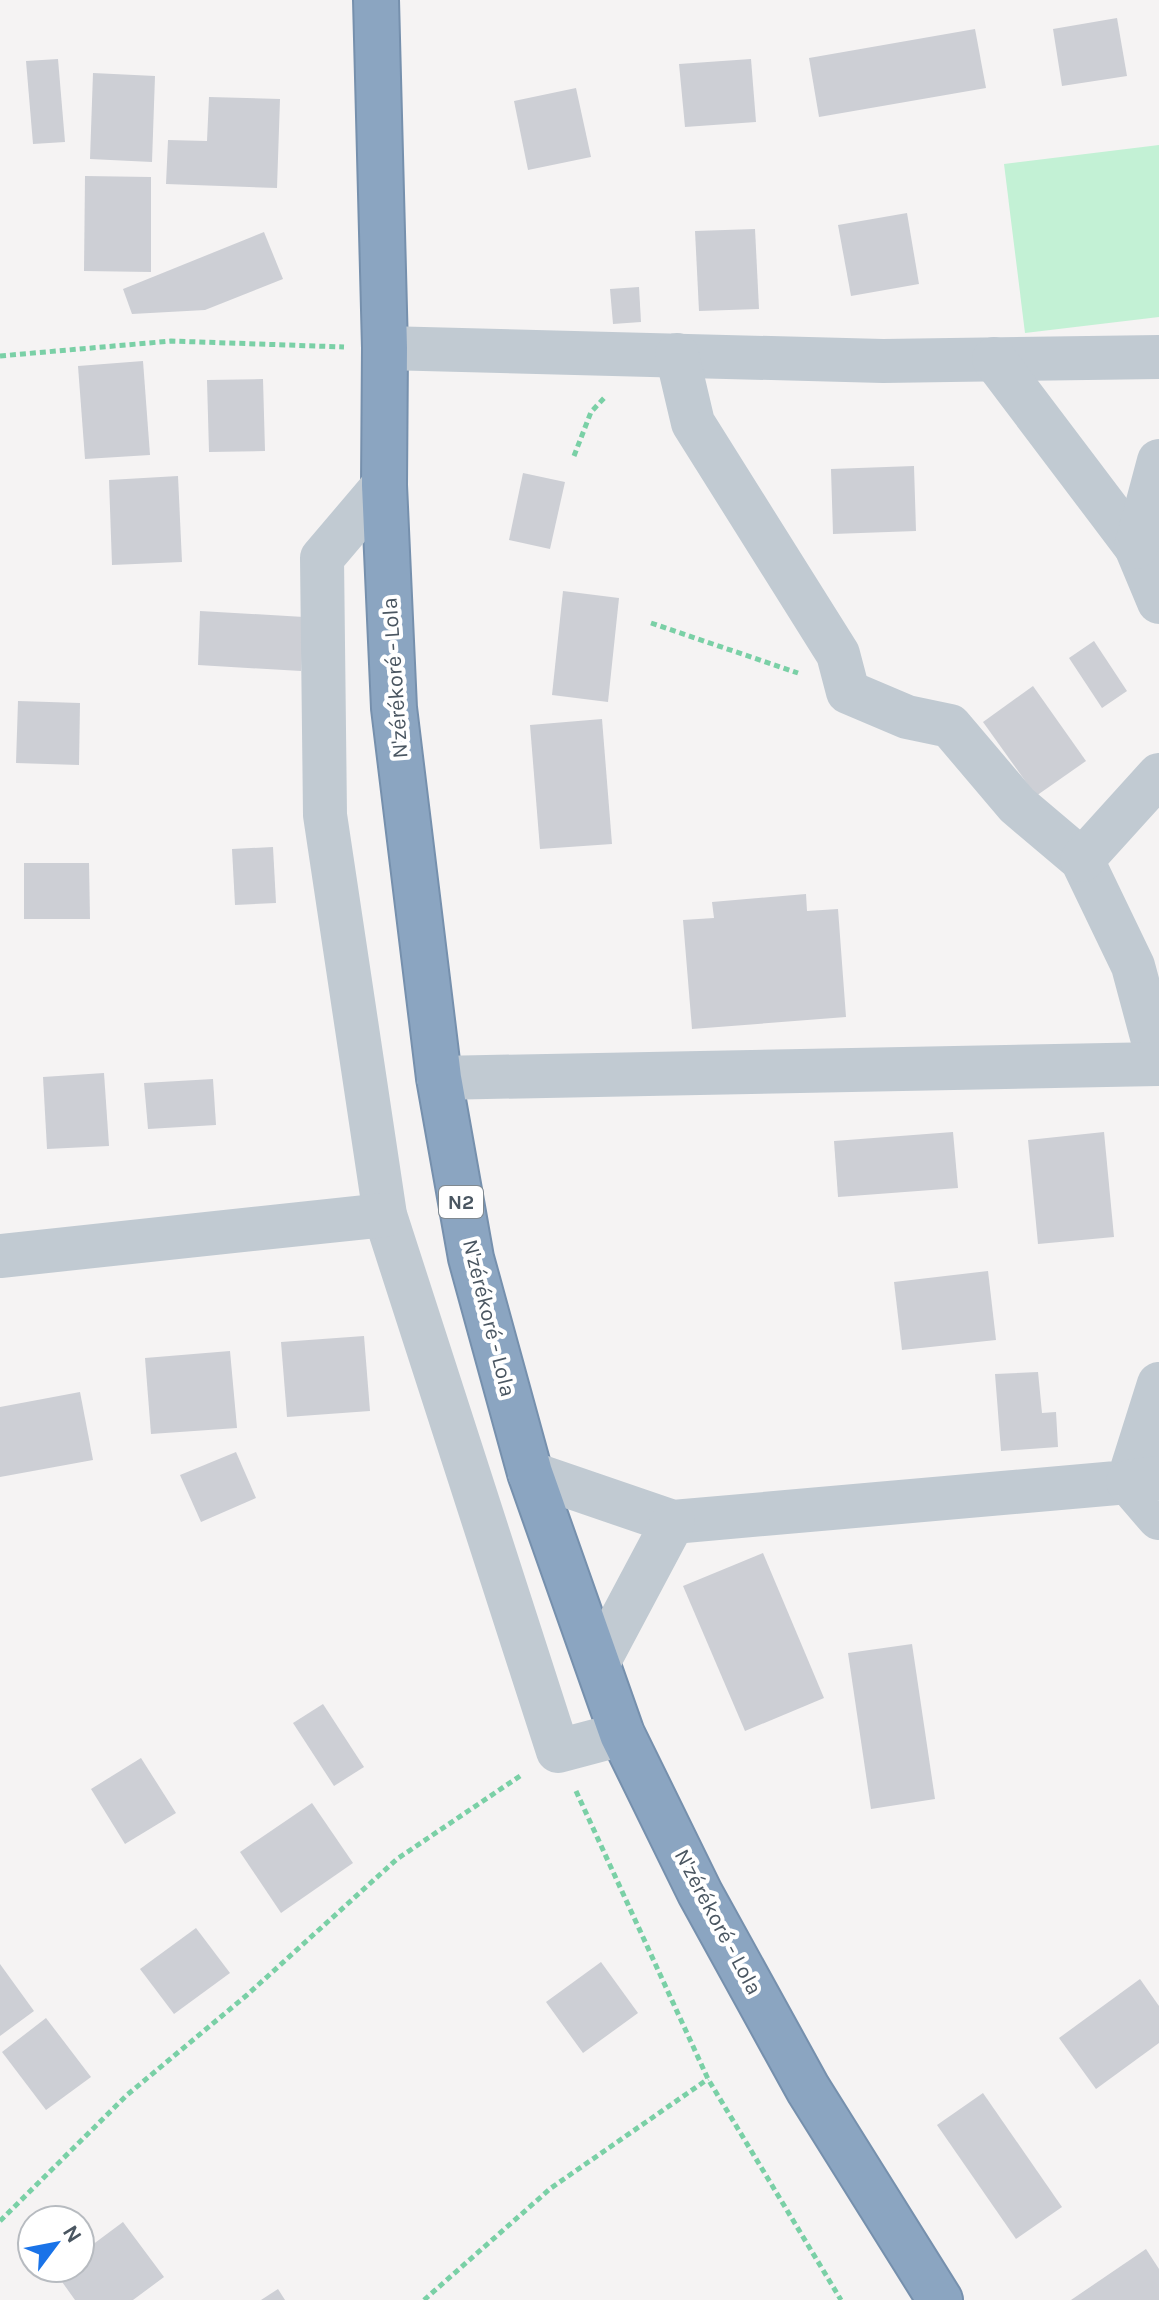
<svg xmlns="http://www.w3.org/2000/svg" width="1159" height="2300" font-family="Karla,sans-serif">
  <rect width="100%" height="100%" fill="#f5f3f3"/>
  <polygon fill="#c3f1d5" points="1159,145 1159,317 1025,333 1004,164"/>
  <g fill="#cdcfd5">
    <polygon points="1117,18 1127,76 1062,86 1053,29"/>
    <polygon points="975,29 986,88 819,117 809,58"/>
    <polygon points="58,59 65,142 33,144 26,61"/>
    <polygon points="751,59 756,122 685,127 679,64"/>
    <polygon points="93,73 155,76 152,162 90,159"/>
    <polygon points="576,88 591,157 528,170 514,101"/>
    <polygon points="209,97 280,99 277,188 166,184 168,140 207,141"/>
    <polygon points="85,176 151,177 151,272 84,271"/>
    <polygon points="907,213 919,284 851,296 838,225"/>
    <polygon points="755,229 759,309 699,311 695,231"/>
    <polygon points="264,232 283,279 205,310 132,314 123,289"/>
    <polygon points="639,287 641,322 613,324 610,289"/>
    <polygon points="143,361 150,455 85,459 78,366"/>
    <polygon points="263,379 265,451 209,452 207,380"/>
    <polygon points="914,466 916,531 833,534 831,469"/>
    <polygon points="523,473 565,482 550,549 509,540"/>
    <polygon points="178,476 182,562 112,565 109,480"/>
    <polygon points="563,591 619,598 608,702 552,695"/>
    <polygon points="200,611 304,617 301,671 198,665"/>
    <polygon points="1094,641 1127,691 1102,708 1069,658"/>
    <polygon points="1033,686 1086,761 1036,796 983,722"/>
    <polygon points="18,701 80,703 79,765 16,763"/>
    <polygon points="602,719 612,844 540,849 530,725"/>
    <polygon points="273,847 276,903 235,905 232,849"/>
    <polygon points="24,863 89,863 90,919 24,919"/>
    <polygon points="806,894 807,911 838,909 846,1017 692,1029 683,920 714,918 712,902"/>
    <polygon points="104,1073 109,1146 47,1149 43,1077"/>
    <polygon points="213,1079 216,1125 148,1129 144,1083"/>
    <polygon points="953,1132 958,1188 838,1197 834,1141"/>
    <polygon points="1104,1132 1114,1237 1038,1244 1028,1140"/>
    <polygon points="988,1271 996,1340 902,1350 894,1282"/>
    <polygon points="364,1336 370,1411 287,1417 281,1342"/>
    <polygon points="230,1351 237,1428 151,1434 145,1358"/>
    <polygon points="1038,1372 1042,1413 1056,1412 1058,1447 1001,1451 995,1374"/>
    <polygon points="80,1392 93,1460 0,1477 0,1407"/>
    <polygon points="236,1452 256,1498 201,1522 180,1475"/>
    <polygon points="763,1553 824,1698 745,1731 683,1586"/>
    <polygon points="912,1644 935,1799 871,1809 848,1653"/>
    <polygon points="323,1704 364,1767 334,1786 293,1723"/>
    <polygon points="141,1758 176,1813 125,1844 91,1789"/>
    <polygon points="312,1803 353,1863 281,1913 240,1852"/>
    <polygon points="196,1928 230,1973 174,2014 140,1969"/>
    <polygon points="601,1962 638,2013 583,2053 546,2002"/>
    <polygon points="0,1964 34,2011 0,2036"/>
    <polygon points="1140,1979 1159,2006 1159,2043 1096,2089 1059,2038"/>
    <polygon points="46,2018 91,2077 46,2110 2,2052"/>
    <polygon points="983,2093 1062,2207 1016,2239 937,2125"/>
    <polygon points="123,2222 164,2277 133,2300 75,2300 55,2272 60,2268 80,2268 80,2254"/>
    <polygon points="1146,2249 1159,2269 1159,2300 1071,2300"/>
    <polygon points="278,2289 285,2300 261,2300"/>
  </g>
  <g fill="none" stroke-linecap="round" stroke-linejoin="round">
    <g stroke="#7690ad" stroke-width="48">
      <polyline id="highway" points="376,0 385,348 384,485 394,708 439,1078 471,1258 530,1473 622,1734 700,1893 808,2089 940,2300"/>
    </g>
    <g stroke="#7ad0a6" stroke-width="5" stroke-dasharray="6 4" stroke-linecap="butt">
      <polyline points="0,356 171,341 344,347"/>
      <polyline points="574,456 591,412 606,396"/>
      <polyline points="651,623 798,673"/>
      <polyline points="576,1791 708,2079 841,2300"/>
      <polyline points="0,2221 127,2095 247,1995 397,1859 523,1774"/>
      <polyline points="424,2300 551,2188 708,2079"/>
    </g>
    <g stroke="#c1cad2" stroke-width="44">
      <polyline points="385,348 883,361 1159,357"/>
      <polyline points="677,355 693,423 838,654 848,692 907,717 950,726 1017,805 1082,860 1133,966 1159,1063"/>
      <polyline points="994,359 1136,547 1159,602"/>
      <polyline points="384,485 322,558 325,815 385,1215 558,1751 622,1734"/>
      <polyline points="1136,547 1159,461"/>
      <polyline points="1082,860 1159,775"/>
      <polyline points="439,1078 1159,1064"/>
      <polyline points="0,1256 385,1215"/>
      <polyline points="530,1473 673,1522 1128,1482 1159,1384"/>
      <polyline points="1158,1478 1128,1482 1159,1518"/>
      <polyline points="598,1663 673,1522"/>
    </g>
    <use href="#highway" stroke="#8ba5c1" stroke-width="44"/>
  </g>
  <g text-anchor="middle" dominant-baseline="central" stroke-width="8" stroke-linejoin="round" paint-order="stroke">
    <rect fill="#fff" stroke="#808990" stroke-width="2" x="439" y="1186" width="44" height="32" rx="6"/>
    <g font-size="20" font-weight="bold" fill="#4a5661">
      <text x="461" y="1202">N2</text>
    </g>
    <g font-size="22" fill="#4a5661" stroke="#fff">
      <text transform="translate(395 678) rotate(-94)">N'zérékoré - Lola</text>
      <text transform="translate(489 1318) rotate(76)">N'zérékoré - Lola</text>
      <text transform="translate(718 1922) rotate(62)">N'zérékoré - Lola</text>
    </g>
  </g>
  <g transform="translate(56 2244) rotate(58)"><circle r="38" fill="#ffffff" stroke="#b7bbc0" stroke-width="2"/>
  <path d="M0-6L14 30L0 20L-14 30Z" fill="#1a73e8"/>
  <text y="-12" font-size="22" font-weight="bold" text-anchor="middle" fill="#4a5661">N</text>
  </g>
</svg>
